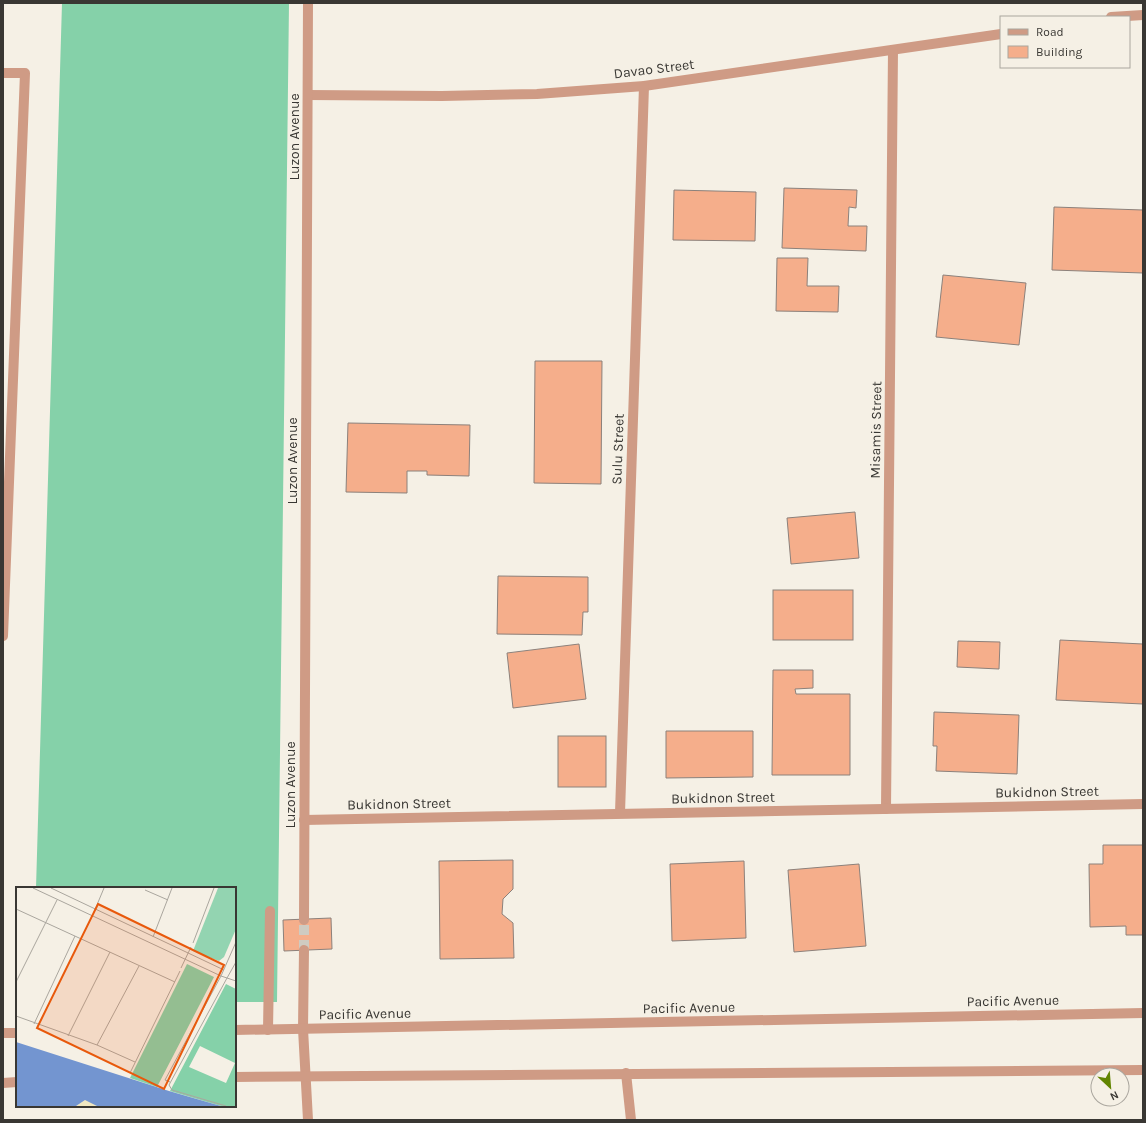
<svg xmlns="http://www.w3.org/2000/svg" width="1146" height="1123" font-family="Karla,sans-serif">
  <rect width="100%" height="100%" fill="#f5f0e5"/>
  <polygon fill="#85d1a9" points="62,3 289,3 277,1002 235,1002 235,888 36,888"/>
  <g fill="#f5ae8b" stroke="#8c817b">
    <polygon points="784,188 857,190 856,208 849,207 848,226 867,226 866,251 782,248"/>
    <polygon points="674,190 756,192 755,241 673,240"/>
    <polygon points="1054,207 1143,210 1143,273 1052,270"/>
    <polygon points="777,258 808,258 807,286 839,286 838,312 776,311"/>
    <polygon points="943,275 1026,283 1019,345 936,337"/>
    <polygon points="535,361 602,361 601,484 534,483"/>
    <polygon points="348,423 470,425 469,476 427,475 427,471 407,471 407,493 346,492"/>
    <polygon points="855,512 859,558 791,564 787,518"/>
    <polygon points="498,576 588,577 588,612 583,612 582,635 497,634"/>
    <rect x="773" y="590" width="80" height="50"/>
    <polygon points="1060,640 1143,644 1143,704 1056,700"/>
    <polygon points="958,641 1000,642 999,669 957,667"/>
    <polygon points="579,644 586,699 513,708 507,653"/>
    <polygon points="773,670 813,670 813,688 795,689 796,694 850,694 850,775 772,775"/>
    <polygon points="934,712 1019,715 1017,774 936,771 937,746 933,746"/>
    <polygon points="666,731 753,731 753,777 666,778"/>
    <rect x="558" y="736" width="48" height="51"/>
    <polygon points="1103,845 1143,845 1143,935 1126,935 1126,926 1090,927 1089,864 1103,864"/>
    <polygon points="513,860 513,889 503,899 502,914 513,923 514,958 440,959 439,861"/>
    <polygon points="744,861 746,938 672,941 670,864"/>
    <polygon points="859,864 866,946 794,952 788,870"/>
    <polygon points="331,918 332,949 284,951 283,920"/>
  </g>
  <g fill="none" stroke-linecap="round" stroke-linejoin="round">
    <polyline stroke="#cfcbc1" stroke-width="10" stroke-dasharray="10 5" stroke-linecap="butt" points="304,950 304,920"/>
    <polyline stroke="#cf9b85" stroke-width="10" points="268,1030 270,911"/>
    <g stroke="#cf9b85" stroke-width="10">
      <polyline points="1111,17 1143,15"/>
      <polyline points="3,73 25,73 3,636"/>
      <polyline points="308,95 442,96 537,94 644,86 1001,34"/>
      <polyline points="886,809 893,50"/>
      <polyline points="620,813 644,86"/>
      <polyline points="304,820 1143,804"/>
      <polyline points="304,920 308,3"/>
      <polyline points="304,950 303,1029 308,1120"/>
      <polyline points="235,1030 1143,1013"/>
      <polyline points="3,1033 17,1033"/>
      <polyline points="626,1073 631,1120"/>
      <polyline points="235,1077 1143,1070"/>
      <polyline points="3,1083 17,1082"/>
    </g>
  </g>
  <g text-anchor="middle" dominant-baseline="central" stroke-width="4" stroke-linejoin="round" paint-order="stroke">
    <g font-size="14" fill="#393733" stroke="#f5f0e5">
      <text transform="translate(654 69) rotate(-7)">Davao Street</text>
      <text transform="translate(294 137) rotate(-90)">Luzon Avenue</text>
      <text transform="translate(876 430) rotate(-89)">Misamis Street</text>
      <text transform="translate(618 449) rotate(-88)">Sulu Street</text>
      <text transform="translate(292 461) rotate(-90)">Luzon Avenue</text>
      <text transform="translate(290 785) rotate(-90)">Luzon Avenue</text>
      <text transform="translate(1047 792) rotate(-1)">Bukidnon Street</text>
      <text transform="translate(723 798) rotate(-1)">Bukidnon Street</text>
      <text transform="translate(399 804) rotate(-1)">Bukidnon Street</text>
      <text transform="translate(1013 1001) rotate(-1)">Pacific Avenue</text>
      <text transform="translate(689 1008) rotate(-1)">Pacific Avenue</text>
      <text transform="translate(365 1014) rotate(-1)">Pacific Avenue</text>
    </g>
  </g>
  <g transform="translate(16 887)">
    <rect width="220" height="220" fill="#f5f0e5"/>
    <path d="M202 1H220V42L208 70 203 74 177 64Z" fill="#93d4b1"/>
    <path d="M171 77 198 90 141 200 114 191ZM210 97 220 102V219H205L154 204ZM184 159 219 176 210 196 173 180Z" fill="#85d1a9" fill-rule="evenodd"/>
    <path d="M69 213 75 214 81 219H60Z" fill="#f0e7c1"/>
    <path d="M0 155 153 204 205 219H81L69 213 60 219H0Z" fill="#7395d0"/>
    <path fill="none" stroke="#aaa69e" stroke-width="1" d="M17 1 205 89 149 193 154 195M35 1 208 83M129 3 152 13M0 22 159 95M78 25 88 1M137 50 156 1M220 55 205 89 220 94M177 56 198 1M165 81 175 60M211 91 220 75M0 95 41 13M0 129 81 158 119 175M18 137 59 49M52 149 94 65M81 158 123 79M114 186 164 84M210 219 156 203 153 198 211 91"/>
    <path fill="#e8590c" fill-opacity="0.15" stroke="#e8590c" stroke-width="2" d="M82 17 208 78 148 202 21 141Z"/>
    <rect width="220" height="220" fill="none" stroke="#393733" stroke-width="2"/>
  </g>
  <rect width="1146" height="1123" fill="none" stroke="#393733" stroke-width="8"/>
  <rect x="1000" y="16" width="130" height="52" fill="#f5f0e5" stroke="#aaa69e"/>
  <rect x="1008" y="29" width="20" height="6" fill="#cf9b85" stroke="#aaa69e"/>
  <text x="1036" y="36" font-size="12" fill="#393733">Road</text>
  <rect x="1008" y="46" width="20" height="12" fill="#f5ae8b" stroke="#aaa69e"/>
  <text x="1036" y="56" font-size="12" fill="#393733">Building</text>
  <g transform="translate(1110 1087) rotate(154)"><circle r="19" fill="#f5f0e5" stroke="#aaa69e"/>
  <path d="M0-3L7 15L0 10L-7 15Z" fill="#628501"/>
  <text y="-6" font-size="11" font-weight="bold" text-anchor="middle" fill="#393733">N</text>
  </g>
</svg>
